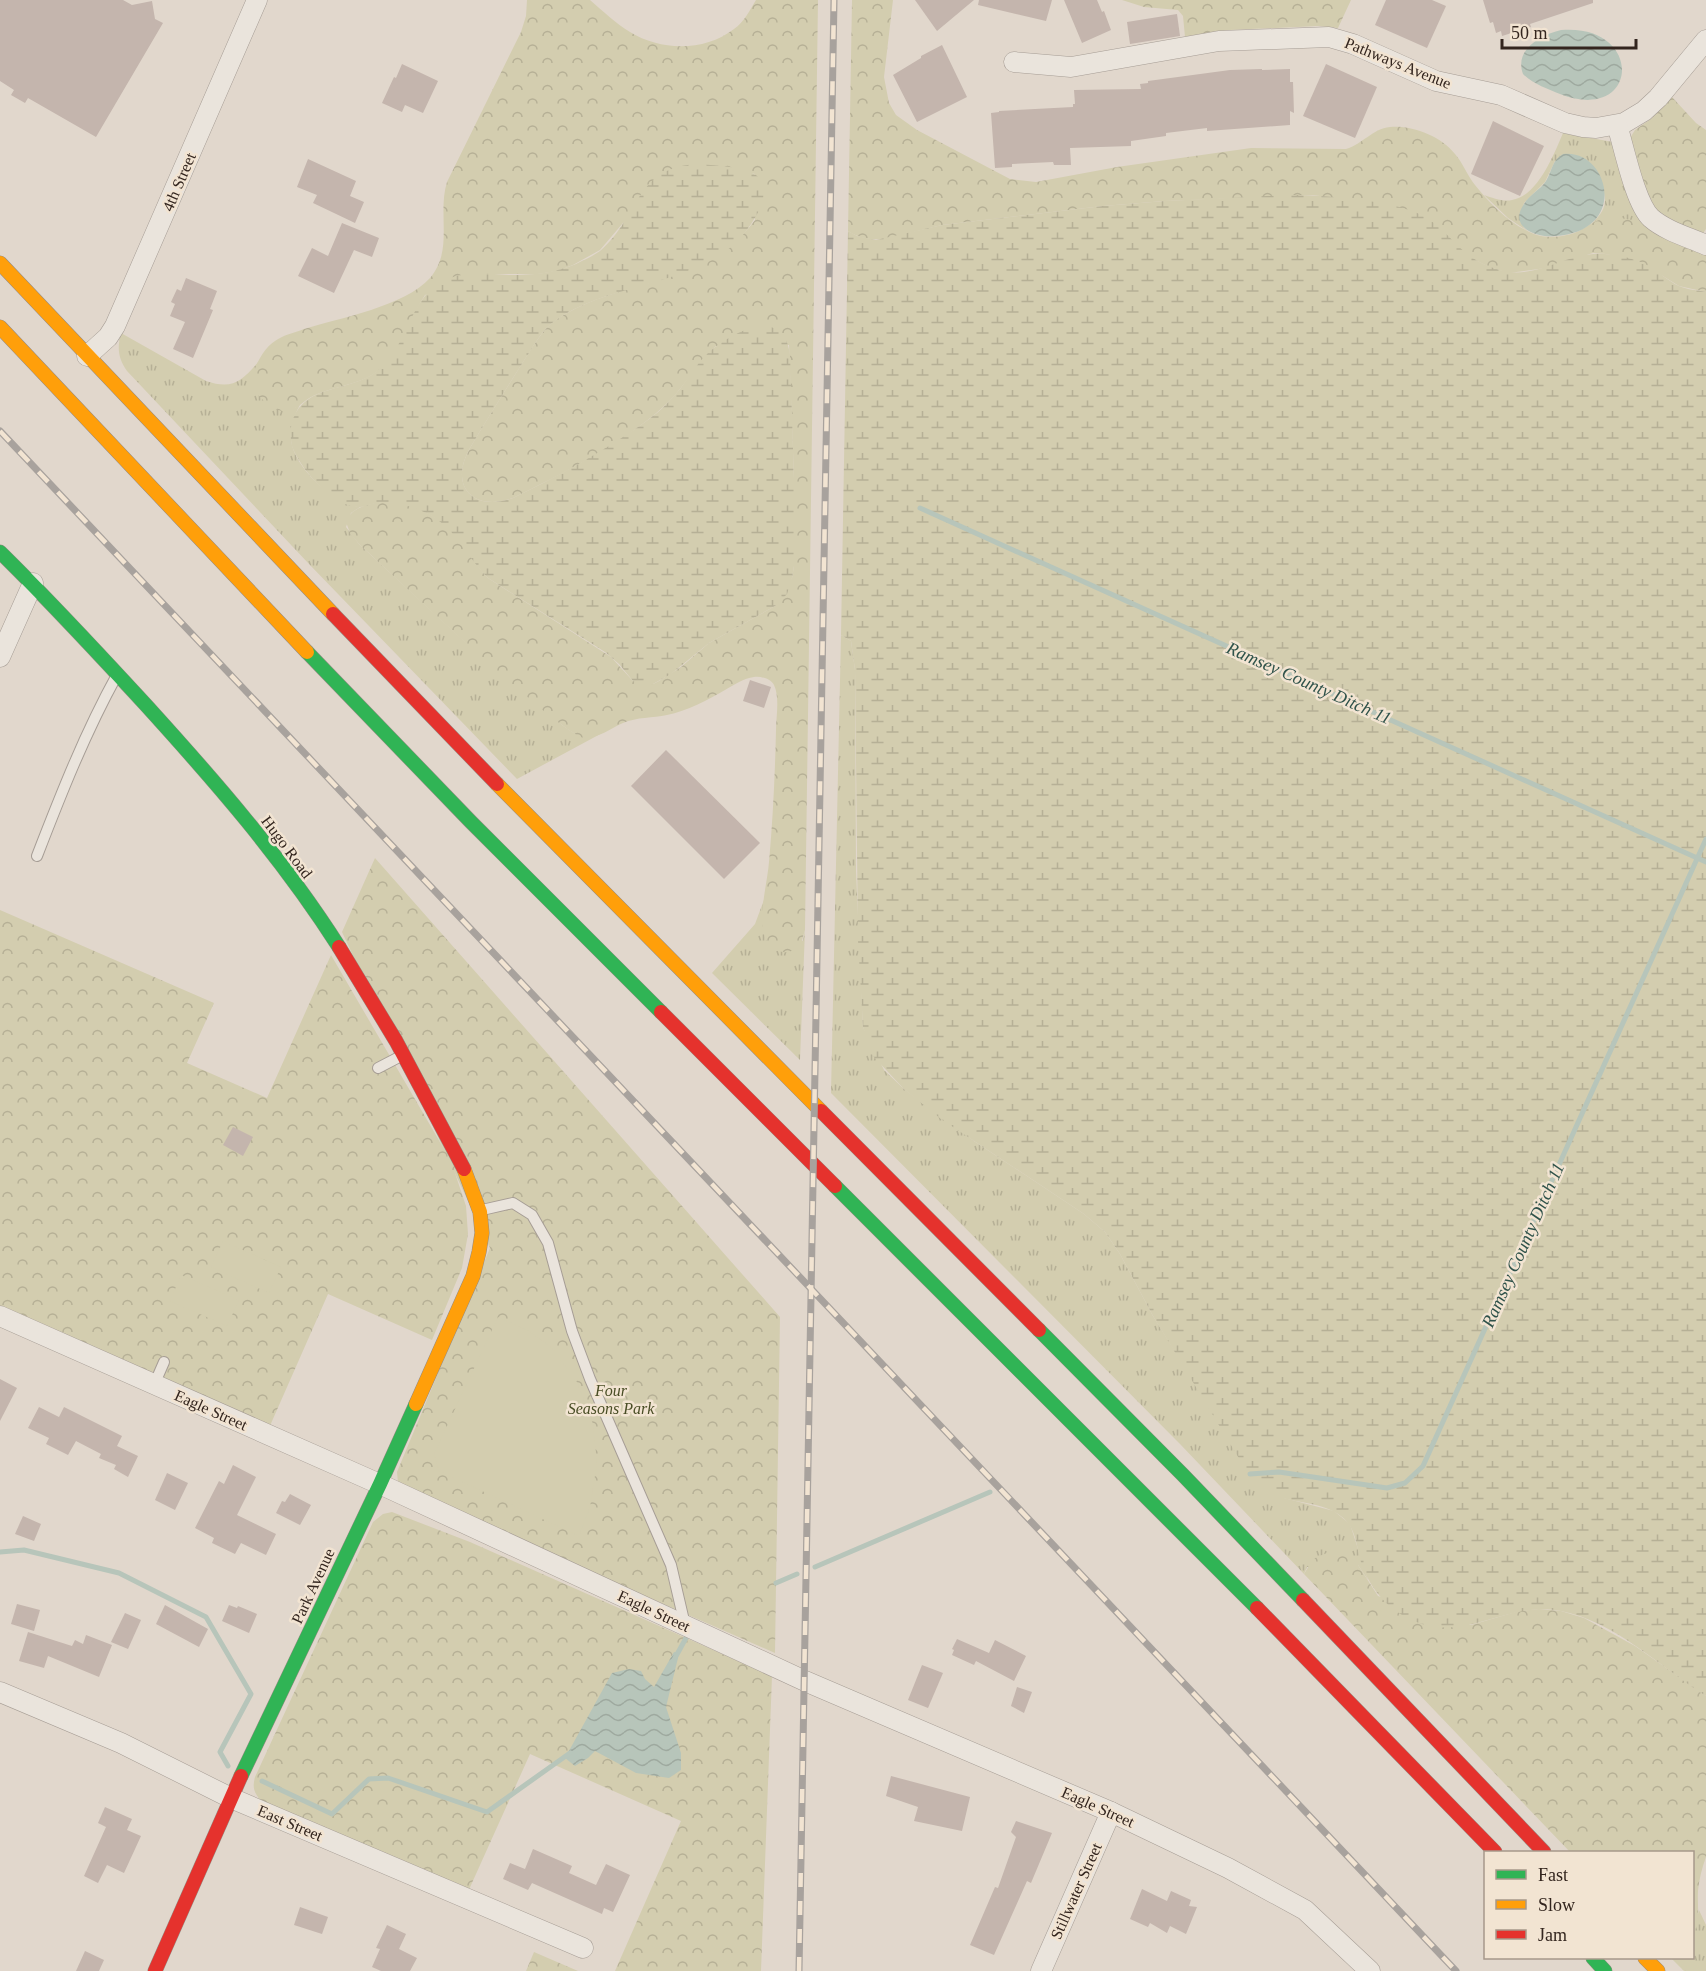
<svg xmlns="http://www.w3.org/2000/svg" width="1706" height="1971" font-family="'Times New Roman',serif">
  <defs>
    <pattern id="grass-tufts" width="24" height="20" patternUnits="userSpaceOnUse" patternTransform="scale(1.5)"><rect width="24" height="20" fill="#d3cdaf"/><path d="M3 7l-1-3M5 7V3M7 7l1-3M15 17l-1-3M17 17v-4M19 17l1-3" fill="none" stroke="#b6b096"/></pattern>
    <pattern id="forest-crowns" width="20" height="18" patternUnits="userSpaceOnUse" patternTransform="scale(1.5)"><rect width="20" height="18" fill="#d3cdaf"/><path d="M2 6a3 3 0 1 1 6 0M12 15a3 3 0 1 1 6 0" fill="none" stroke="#b6b096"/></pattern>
    <pattern id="wetland-marsh" width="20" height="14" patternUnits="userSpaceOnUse" patternTransform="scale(1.5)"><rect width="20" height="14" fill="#d3cdaf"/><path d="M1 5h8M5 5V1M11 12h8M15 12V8" fill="none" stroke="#b6b096"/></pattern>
    <pattern id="water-waves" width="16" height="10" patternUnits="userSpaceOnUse" patternTransform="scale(1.5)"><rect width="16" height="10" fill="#b7c5ba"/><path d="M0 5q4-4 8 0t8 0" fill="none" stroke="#9ea99f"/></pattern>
  </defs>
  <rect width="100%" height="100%" fill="#e1d7cc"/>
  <g fill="url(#grass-tufts)">
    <path d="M1563 133 1613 142 1649 224C1629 220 1611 215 1592 223 1612 206 1606 191 1594 173 1588 163 1584 158 1573 155L1555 161 1545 182 1524 203 1520 219 1524 228 1529 232 1508 218 1484 195C1493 198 1503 202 1512 200 1538 196 1554 154 1563 133Z"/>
    <path d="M121 333 206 381C233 390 242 381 259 361L253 381 295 408 301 403C295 414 290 425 291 439 293 467 333 503 360 507L351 513 346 527 359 544 463 640 562 725C579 737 584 741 604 732L517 779 309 564 127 371C118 358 117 348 121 333Z"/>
    <polygon points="841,635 851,641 855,670 856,871 863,1027 884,1070 904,1089 974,1141 1084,1214 1105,1232 1120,1254 1153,1316 1184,1366 1284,1498 1334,1511 1350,1524 1368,1580 1358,1565 1307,1567 1304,1574 1180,1444 831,1093"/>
    <polygon points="765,897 763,926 803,941 805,930 800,1060 712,973 755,924"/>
    <polygon points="1699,1910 1706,1925 1706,1971 1684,1971 1671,1958 1692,1958 1693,1935"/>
  </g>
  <g fill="url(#forest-crowns)">
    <path d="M527 0H590C603 11 615 23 630 32 661 51 704 52 734 29 744 22 750 10 756 0H818L805 930 801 944C789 959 768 952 764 934 759 911 767 885 769 862 773 818 775 774 776 730 776 717 780 698 774 685 771 679 761 676 754 677 744 678 734 685 725 690 708 700 687 711 667 715 653 718 637 717 623 723 611 728 599 738 585 738 563 738 388 570 359 544L350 533 346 522C350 511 359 507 371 504 401 496 438 514 458 537 469 550 474 564 488 578L611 657 633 681 653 684 659 681 681 667 709 643 775 606 792 578 794 566V479L789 345 716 346C695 365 683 390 662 408 622 444 562 474 513 498 474 512 448 487 470 448 487 419 505 391 523 362 533 347 542 329 557 319 622 277 704 288 755 220V174L730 168 623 223 600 250 573 265 557 271 538 274H485L425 295C410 318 403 347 384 366 364 385 337 385 313 396 303 401 297 410 286 411 277 412 268 405 262 399 259 396 255 392 254 388 248 375 263 348 275 341 283 335 294 333 304 329 340 318 405 306 430 278 454 250 437 214 447 182L521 32 526 16Z"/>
    <path d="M852 0H893L884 77 889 103 896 115 917 130 1010 179 1036 182 1117 167 1251 148 1346 149C1363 144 1372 129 1390 127 1412 125 1441 136 1455 154 1463 163 1467 175 1475 185 1490 204 1511 225 1534 234 1547 239 1566 237 1579 231 1588 226 1596 219 1608 218 1643 216 1675 237 1706 251V292L1679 286 1640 262 1606 254 1593 253 1546 268 1509 273 1489 267 1469 257 1427 219 1419 214 1395 207 1313 195 1165 201 1103 206 942 225 885 239C872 240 860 239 848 231Z"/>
    <polygon points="1122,0 1351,0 1338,28 1318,26 1230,30 1185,37 1183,16 1178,10 1144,7"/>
    <polygon points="1672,97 1696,123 1706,130 1706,229 1701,236 1669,222 1650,207 1630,138 1635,130 1652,118"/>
    <polygon points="375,858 780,1317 775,1653 406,1491 398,1483 397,1472 490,1248 342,932"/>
    <polygon points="0,910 214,1003 187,1063 267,1098 331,955 451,1161 466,1206 468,1234 462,1268 432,1340 328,1294 269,1428 0,1308"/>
    <path d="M392 1512 470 1542 772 1676 761 1971H615L681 1821 530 1754 467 1894 262 1802C254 1793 252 1788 255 1777L373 1522 383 1514Z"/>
    <path d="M1329 1552 1339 1553 1350 1558 1358 1565 1378 1596 1471 1625 1519 1611 1539 1609 1561 1611 1584 1618 1635 1646 1706 1696V1857C1702 1868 1699 1879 1698 1891 1697 1907 1701 1920 1693 1935L1692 1852H1570L1304 1574 1313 1559Z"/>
    <polygon points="534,1952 578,1971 526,1971"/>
  </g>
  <g fill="url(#wetland-marsh)">
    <path d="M701 164C717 166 740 166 754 174 781 189 746 235 731 247 681 287 608 284 556 320 542 329 534 346 525 359 506 389 488 418 470 448 448 487 474 512 513 498 556 477 601 453 641 425 652 417 663 409 672 398 685 385 693 368 706 355 729 333 784 303 790 355L794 479V566L792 578 787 594 775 606 709 643 671 674 653 684 642 685 633 681 619 664 605 652 488 578C467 557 457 530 430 515 415 507 395 501 378 503 372 503 366 507 360 507 335 509 299 468 292 446 290 437 290 428 293 419 306 384 349 392 376 372 410 347 408 293 450 278 469 271 490 274 509 275 532 275 555 273 576 264 584 260 593 256 600 251 641 216 634 165 701 164Z"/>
    <path d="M1289 195C1322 195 1399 200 1427 218 1455 237 1462 260 1500 270 1538 281 1568 250 1605 254 1620 255 1636 259 1649 266 1659 272 1668 281 1679 286 1688 290 1697 290 1706 292V1696C1660 1667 1616 1622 1561 1611 1503 1599 1461 1650 1402 1615 1382 1603 1368 1584 1361 1562 1356 1545 1356 1528 1342 1517 1321 1500 1291 1505 1269 1492 1260 1487 1253 1478 1246 1470L1153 1316 1120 1254 1105 1232 1084 1214 941 1119 904 1089 873 1056 863 1027 858 941 855 670 851 641 841 635 848 231 857 236 876 240 942 225 1103 206 1165 201Z"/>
  </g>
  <g fill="#d3cdaf">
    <polygon points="223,1241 281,1267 269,1293 211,1267"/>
    <polygon points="181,1275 239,1300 227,1326 170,1301"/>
    <polygon points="498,1317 529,1331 552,1348 577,1382 593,1424 597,1463 590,1507 579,1536 439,1471 434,1454"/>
  </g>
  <g fill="url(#water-waves)">
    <path d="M1561 30C1645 23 1640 125 1560 94 1548 89 1533 84 1523 74 1514 49 1541 35 1561 30Z"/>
    <path d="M1563 154C1608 148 1631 231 1555 236 1536 238 1508 227 1524 204 1529 195 1540 190 1546 181 1552 171 1552 160 1563 154Z"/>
    <polygon points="674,1652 678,1653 678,1658 666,1707 681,1753 681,1770 669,1778 636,1773 595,1751 588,1758 575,1766 565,1758 612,1673 629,1669 641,1671 645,1679 654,1687"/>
  </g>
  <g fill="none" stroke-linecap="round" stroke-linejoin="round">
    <g stroke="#b7c5ba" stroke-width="5">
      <polyline points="920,508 1706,862"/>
      <polyline points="1250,1474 1279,1472 1387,1488 1405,1483 1423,1466 1706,839"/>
      <polyline points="0,1552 24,1550 119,1573 206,1617 251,1694 220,1752 228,1766"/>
      <polyline points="815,1567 990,1492"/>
      <polyline points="776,1583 797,1574"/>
      <polyline points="675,1658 686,1638"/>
      <polyline points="262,1781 332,1814 369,1779 388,1778 487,1812 570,1753"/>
    </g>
  </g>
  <g fill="#c4b5ad">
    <polygon points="0,0 123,0 132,5 152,1 155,19 163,23 96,137 28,98 25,103 11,95 14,90 0,81"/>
    <polygon points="915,0 974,0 937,31"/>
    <polygon points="979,0 1052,0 1046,21 978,5"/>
    <polygon points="1064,0 1097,0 1102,12 1104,11 1111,30 1082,43"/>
    <polygon points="1386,0 1432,0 1446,6 1427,48 1375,25"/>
    <polygon points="1483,0 1593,0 1593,3 1530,24 1531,27 1502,36 1501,31 1496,33 1493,22 1490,23"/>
    <polygon points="1177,14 1180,36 1130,44 1127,22"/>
    <polygon points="942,45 967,97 917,122 893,75 921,58 921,56"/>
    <polygon points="402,64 438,81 423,113 405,105 402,112 382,103 394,77 396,78"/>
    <polygon points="1326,64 1377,87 1355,138 1303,116"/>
    <polygon points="1262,69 1262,70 1290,69 1290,82 1293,82 1294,113 1290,111 1290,125 1207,131 1207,128 1166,133 1166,136 1131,141 1131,146 1070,148 1071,165 1054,165 1053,162 1012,164 1012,167 995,168 991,113 999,112 999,111 1073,107 1073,104 1075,104 1074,90 1141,89 1140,84 1148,83 1148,81 1230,70"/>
    <polygon points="1493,121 1544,146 1520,196 1471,174"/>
    <polygon points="308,159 356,181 350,196 364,202 355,223 313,203 317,195 297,187"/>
    <polygon points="342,223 379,238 372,257 354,250 334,293 298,276 312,248 328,256"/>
    <polygon points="186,278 217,291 210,309 213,310 193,358 173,349 185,322 170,316 175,304 171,302 177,289 181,291"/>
    <polygon points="750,680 771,687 764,708 743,701"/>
    <polygon points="666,750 760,843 724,879 631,786"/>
    <polygon points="233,1127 253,1137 243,1156 223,1145"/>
    <polygon points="0,1379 17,1388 0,1421"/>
    <polygon points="39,1407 59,1417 64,1407 122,1436 117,1446 138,1456 128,1477 114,1469 116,1465 99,1458 101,1454 76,1441 68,1455 46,1444 49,1438 28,1428"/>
    <polygon points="233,1465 256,1477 237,1515 276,1534 266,1555 241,1543 235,1554 212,1543 214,1538 195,1528 219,1481 224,1484"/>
    <polygon points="167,1473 188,1483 175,1510 155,1500"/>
    <polygon points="290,1494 311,1505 300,1525 276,1513 282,1501 285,1502"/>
    <polygon points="23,1516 41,1524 34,1541 15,1534"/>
    <polygon points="17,1604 40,1610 34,1631 11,1624"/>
    <polygon points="165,1605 208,1629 199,1647 156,1624"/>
    <polygon points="229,1605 237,1608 238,1606 257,1614 249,1633 222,1621"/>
    <polygon points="125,1613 141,1620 128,1649 111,1642"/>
    <polygon points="28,1632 72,1646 75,1640 83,1644 86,1635 112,1645 99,1677 48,1656 44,1668 19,1661"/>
    <polygon points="957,1639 989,1653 995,1640 1026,1656 1014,1681 976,1661 974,1665 952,1655 954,1650 952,1649"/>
    <polygon points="922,1665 943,1673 928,1708 908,1700"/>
    <polygon points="1017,1687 1032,1692 1024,1713 1011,1706"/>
    <polygon points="891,1776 970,1797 962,1831 914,1821 918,1807 886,1796"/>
    <polygon points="105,1807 132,1819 127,1830 141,1836 124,1873 107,1865 98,1883 84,1876 106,1827 98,1823"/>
    <polygon points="1016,1821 1052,1833 1031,1883 1027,1881 994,1955 970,1945 995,1887 998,1888 1016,1837 1011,1832"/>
    <polygon points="533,1849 572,1866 569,1873 596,1885 606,1864 630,1875 613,1912 604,1908 602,1914 532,1883 528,1890 503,1879 510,1863 525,1869"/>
    <polygon points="1142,1889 1167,1901 1171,1891 1191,1900 1189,1906 1197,1907 1186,1934 1170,1926 1167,1933 1150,1923 1148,1927 1130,1919"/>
    <polygon points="300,1907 328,1917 322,1934 294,1925"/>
    <polygon points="387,1925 406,1934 399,1949 417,1958 410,1971 381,1971 372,1967 380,1949 376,1948"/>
    <polygon points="85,1951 104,1960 99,1971 76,1971"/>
  </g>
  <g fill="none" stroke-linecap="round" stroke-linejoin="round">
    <g stroke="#a69d95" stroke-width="12">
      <g id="lane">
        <path d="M37 856C61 794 85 733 117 675"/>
        <polyline points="378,1068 403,1055"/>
        <polyline points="482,1210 513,1203 532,1215 548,1243 572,1331 590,1379 671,1565 685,1625"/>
        <polyline points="154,1385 164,1362"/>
      </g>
    </g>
    <g stroke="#a69d95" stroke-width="21">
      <g id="street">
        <polyline points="1014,62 1071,67 1219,41 1329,37 1353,44 1436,81 1501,95 1565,123 1583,127 1596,128 1624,123 1644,111 1658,98 1706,40"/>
        <path d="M1617 125C1624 147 1635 203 1651 218 1666 231 1688 237 1706 245"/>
        <polyline points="87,356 108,337 115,326 257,0"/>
        <polyline points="0,657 33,583"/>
        <polyline points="0,1316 384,1486 805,1681 1111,1812 1228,1868 1305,1910 1370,1971"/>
        <polyline points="0,1692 121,1743 231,1798 583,1948"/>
        <polyline points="1041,1971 1111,1812"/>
      </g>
    </g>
    <g stroke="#968c84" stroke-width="15">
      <g id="fast">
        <path d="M0 552C50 601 98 653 145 704 215 781 283 859 339 947"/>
        <polyline points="307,652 471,822 661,1012"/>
        <polyline points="835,1186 1257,1608"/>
        <polyline points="1039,1330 1183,1475 1303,1600"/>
        <polyline points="241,1776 380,1484 416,1404"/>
        <polyline points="1593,1958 1605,1971"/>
      </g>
    </g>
    <g stroke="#968c84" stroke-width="15">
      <g id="slow">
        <polyline points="0,263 333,614"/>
        <polyline points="0,327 307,652"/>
        <polyline points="497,784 821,1111"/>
        <polyline points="416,1404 473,1276 479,1252 482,1233 480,1212 464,1169"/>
        <polyline points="1645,1958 1658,1971"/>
      </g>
    </g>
    <g stroke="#968c84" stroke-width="15">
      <g id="jam">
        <polyline points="333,614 497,784"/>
        <polyline points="339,947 396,1041 464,1169"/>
        <polyline points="661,1012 835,1186"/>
        <polyline points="821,1111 1039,1330"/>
        <polyline points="1303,1600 1544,1852"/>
        <polyline points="1257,1608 1495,1852"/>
        <polyline points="155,1971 241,1776"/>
      </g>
    </g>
    <use href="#lane" stroke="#eae4dc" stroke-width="10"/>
    <use href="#street" stroke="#eae4dc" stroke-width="20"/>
    <use href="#fast" stroke="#30b455" stroke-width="14"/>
    <use href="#slow" stroke="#ff9f0a" stroke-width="14"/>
    <use href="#jam" stroke="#e5322d" stroke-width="14"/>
    <g stroke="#a8a29d" stroke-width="7">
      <g id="rail">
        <polyline points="0,431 1456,1971"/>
        <polyline points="799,1971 834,0"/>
      </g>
    </g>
    <use href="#rail" stroke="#f2e4d2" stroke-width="4.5" stroke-dasharray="14" stroke-linecap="butt"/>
  </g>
  <g text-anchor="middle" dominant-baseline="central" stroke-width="5" stroke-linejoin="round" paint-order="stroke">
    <g font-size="16" fill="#33251e" stroke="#f2e4d2">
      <text transform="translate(1398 63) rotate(22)">Pathways Avenue</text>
      <text transform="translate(179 182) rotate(-67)">4th Street</text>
      <text transform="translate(287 847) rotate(53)">Hugo Road</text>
      <text transform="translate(211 1410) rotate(24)">Eagle Street</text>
      <text transform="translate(313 1586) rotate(-65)">Park Avenue</text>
      <text transform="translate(654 1611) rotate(25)">Eagle Street</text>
      <text transform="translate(1098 1807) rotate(24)">Eagle Street</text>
      <text transform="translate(290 1823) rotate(23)">East Street</text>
      <text transform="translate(1076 1891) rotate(-66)">Stillwater Street</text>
    </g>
    <g font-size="16" font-style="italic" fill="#4a4e26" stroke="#f2e4d2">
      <text x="611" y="1390">Four<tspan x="611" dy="18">Seasons Park</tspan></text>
    </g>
    <g font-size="18" font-style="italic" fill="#2f524a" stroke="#f2e4d2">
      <text transform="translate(1309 683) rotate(24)">Ramsey County Ditch 11</text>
      <text transform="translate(1523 1245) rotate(-66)">Ramsey County Ditch 11</text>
    </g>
  </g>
  <rect x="1484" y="1851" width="210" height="108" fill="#f2e4d2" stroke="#a6988a" stroke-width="1.5"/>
  <rect x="1496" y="1870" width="30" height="9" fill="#30b455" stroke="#a6988a" stroke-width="1.5"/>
  <text x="1538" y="1881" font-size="18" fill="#33251e">Fast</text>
  <rect x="1496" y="1900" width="30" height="9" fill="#ff9f0a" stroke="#a6988a" stroke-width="1.5"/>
  <text x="1538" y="1911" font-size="18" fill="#33251e">Slow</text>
  <rect x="1496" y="1930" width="30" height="9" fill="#e5322d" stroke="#a6988a" stroke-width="1.5"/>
  <text x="1538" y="1941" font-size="18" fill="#33251e">Jam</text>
  <path d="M1502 39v9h134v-9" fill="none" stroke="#33251e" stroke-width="3"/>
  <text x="1511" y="39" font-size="18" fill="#33251e" stroke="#f2e4d2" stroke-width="4.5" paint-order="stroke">50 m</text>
</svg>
